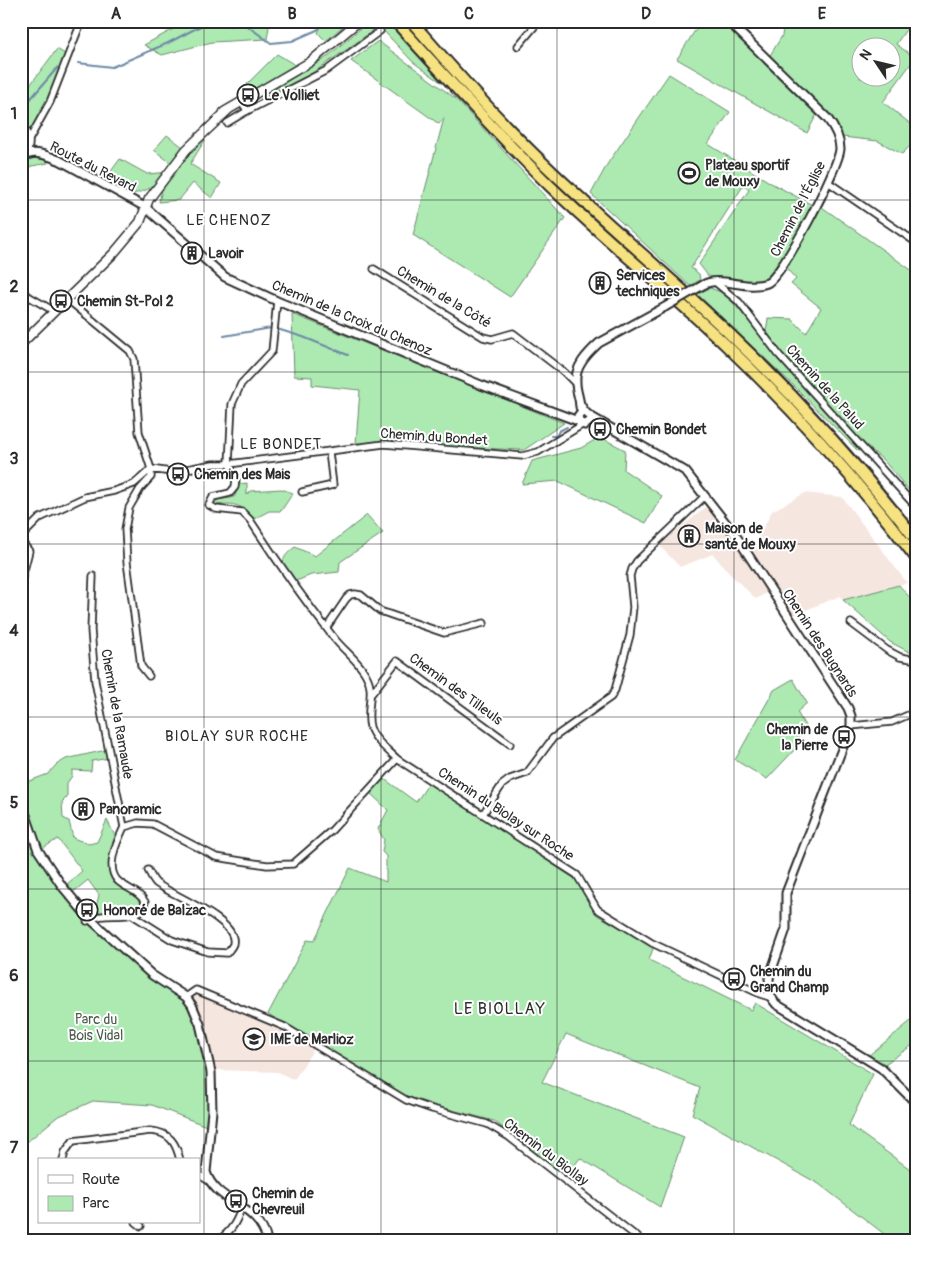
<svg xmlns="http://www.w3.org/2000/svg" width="938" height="1261" font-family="Pangolin,sans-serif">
  <rect width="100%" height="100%" fill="#fff"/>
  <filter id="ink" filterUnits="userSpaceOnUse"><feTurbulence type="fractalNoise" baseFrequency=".02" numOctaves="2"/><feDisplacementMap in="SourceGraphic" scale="10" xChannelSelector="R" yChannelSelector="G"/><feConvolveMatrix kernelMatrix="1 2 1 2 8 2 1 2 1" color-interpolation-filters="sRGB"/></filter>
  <g filter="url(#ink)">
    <g fill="#f6e6e0">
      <polygon points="805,493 842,497 907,583 843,600 840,596 791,616 766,593 756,599 729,573 713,554 680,567 659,545 706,507 752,550 772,511"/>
      <polygon points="195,993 198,993 289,1031 315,1047 294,1080 278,1072 212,1070 192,1000 192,996"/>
    </g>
    <g fill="#aceab2" stroke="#6c8a6e" fill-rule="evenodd">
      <polygon points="181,21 270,21 267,39 212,42 162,55 144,45 181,25"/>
      <polygon points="323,21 349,21 326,41 318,33"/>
      <polygon points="369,21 388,21 442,83 413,62 379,26 346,50 314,72 275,92 273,90 327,57"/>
      <path d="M701 21H732L769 57 782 36 784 21H912L896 44 915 58 883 102 917 129V139L902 154 878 141 842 137 817 114 807 133 677 59ZM860 48H890V78H860Z"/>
      <polygon points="378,41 456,99 565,218 510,297 413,235 444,118 439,124 351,61"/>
      <polygon points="57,49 65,54 54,88 30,131 21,119 21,97"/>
      <polygon points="277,54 295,65 254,90 247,84"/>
      <path d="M669 74 730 112 708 144 771 183 814 206C802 227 779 284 751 284 738 284 723 280 709 277L699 264 749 190 743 186 691 268 699 274 700 280 690 286 591 194 608 163Z"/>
      <polygon points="167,135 183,147 171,163 154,150"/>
      <path d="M201 137 205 140 190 164 221 183 212 198 193 183 179 200 159 202 163 185 160 182C133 199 131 195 103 182L120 159 147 174 172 172Z"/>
      <polygon points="34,158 46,159 48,163 32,166 21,170 21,163"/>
      <polygon points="819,205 917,274 917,500 884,461 868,447 858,451 794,386 697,294 710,288 726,294 765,341 768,318 792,319 806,333 821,308 791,284 796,279 786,268"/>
      <polygon points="292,314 564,423 524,450 356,443 360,390 312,385 312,377 294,376"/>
      <polygon points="600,437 625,450 624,470 662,496 646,523 558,481 522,484 532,461 581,448"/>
      <path d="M247 483V495L250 491 281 489 293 493 281 511H269L254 519C244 506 234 502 217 505L215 503 217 500 231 498 235 496 239 484Z"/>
      <path d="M367 515 383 533 340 562 339 572 311 575 299 580H292C282 564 278 560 295 547L315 556Z"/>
      <polygon points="899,585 917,606 917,656 890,642 843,600"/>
      <polygon points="793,679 807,703 797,712 805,726 796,741 799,745 767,779 735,760 774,690"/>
      <path d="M106 750 109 758 92 761 91 771 72 770V776L67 783V797L62 802 63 818 69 821 73 838 89 844 97 842 107 820 115 836C109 853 107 865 113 882L137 895 142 905 135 911 95 914 91 909 96 907 99 895 88 880 72 893 66 885 82 871 58 839 43 848 33 825 24 783 48 774 56 765 66 759Z"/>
      <polygon points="383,778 416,802 429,783 578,881 597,915 654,946 649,960 751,1010 755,1003 873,1074 849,1125 917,1174 917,1240 892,1240 819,1184 692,1114 700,1088 566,1034 542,1082 684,1137 660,1207 580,1158 566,1177 494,1121 411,1099 268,1014 307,940 314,941 350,868 386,882 386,856 382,852 384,840 378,829 388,810 370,793"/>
      <polygon points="21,810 34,851 69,901 91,926 151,978 178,995 188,1005 204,1050 209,1072 209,1127 152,1105 93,1101 57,1117 21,1147"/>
      <polygon points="917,1016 917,1042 882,1066 868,1056"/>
    </g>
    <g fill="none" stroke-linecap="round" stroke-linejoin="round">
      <g stroke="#6e89a4" stroke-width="2">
        <polyline points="219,21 232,26"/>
        <polyline points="246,25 271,43 292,41 317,30 327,21"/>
        <polyline points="78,63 112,67 168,43 210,21"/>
        <polyline points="21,110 58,67"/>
        <polyline points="277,329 303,337 348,355"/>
        <polyline points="224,336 271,328"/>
        <polyline points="551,436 556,436 559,431 567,427"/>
      </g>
      <g stroke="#2b2b2b" stroke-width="9">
        <g id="minor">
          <polyline points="518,46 539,21"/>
          <polyline points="247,111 327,70 380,31"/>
          <polyline points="227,123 247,111 242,102"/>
          <path d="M21 125C30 135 31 141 27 154"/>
          <polyline points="30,138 50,102 80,25 83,21"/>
          <polyline points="828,182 917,243"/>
          <polyline points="374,269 483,337 492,339 513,333 564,372 576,384"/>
          <polyline points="715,282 739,302 779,355 917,508"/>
          <polyline points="21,292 54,311"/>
          <polyline points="277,301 272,351 241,384 232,404 229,464 384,444 522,456 538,452 582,425"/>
          <polyline points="302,492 333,485 329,452"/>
          <polyline points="21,537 40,518 85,497 114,491 134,484 151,469 139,432 134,359 130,351 67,299"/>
          <polyline points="21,541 29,551 21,582"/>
          <polyline points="93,576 91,630 95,681 124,827"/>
          <polyline points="851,623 887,650 900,657 917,660"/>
          <polyline points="327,627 346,599 350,595 355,594 361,595 380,611 444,633 484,623"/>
          <path d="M149 676 141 666 127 562 125 529 129 508 140 489 151 477V469L171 472 213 464H229L236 479 235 487 230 493 213 497 209 505 216 509 242 512 250 520C276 560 304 600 334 638 344 651 358 660 366 675 376 692 365 709 370 727 374 740 388 750 397 759L577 875 597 909 652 943 760 994 773 998"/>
          <polyline points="372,693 397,661 510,744"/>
          <polyline points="851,726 892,722 917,711"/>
          <polyline points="483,814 502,785 510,779 527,773 553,738 611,697 615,690 630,635 633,607 630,576 632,569 637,561 705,496"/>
          <path d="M134 916 172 940 208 952 227 953C229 950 232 947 233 944 239 920 171 895 156 883 153 880 150 874 148 870"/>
          <path d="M87 921C104 910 125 921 143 910L145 902C138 890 126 889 117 880 105 866 118 840 124 827L138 823 153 824 216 857 267 865 293 864 332 830 397 759"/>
          <polyline points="186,997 196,990 285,1027 406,1100 432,1109 487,1124 509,1137 641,1240"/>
          <path d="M63 1160 65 1152 73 1141 150 1131C170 1132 176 1143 180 1160"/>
          <polyline points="199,1175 209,1181"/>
          <polyline points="136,1222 141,1226"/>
          <path d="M219 1240C231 1231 237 1222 241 1208"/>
        </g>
      </g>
      <g stroke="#2b2b2b" stroke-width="11">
        <g id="tertiary">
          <path d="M21 158C35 149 45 155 59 160L145 207 225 277 277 301 481 385 578 421"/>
          <path d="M703 285C720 275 746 291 767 283 782 277 839 167 840 149 840 137 834 127 827 118L728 21"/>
          <polyline points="580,404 585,412 590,416 685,471 736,536 848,708 851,716 851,726 786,893 786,929 769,978 770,996 776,1004 881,1068 917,1104"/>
          <path d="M580 407C580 399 576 391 576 383 574 367 588 353 599 343L665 307"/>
          <polyline points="585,412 581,412 578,416 579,422 585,425 590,421"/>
          <path d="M21 801 38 850 62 886 88 917 152 975 186 997 192 1005 200 1024 211 1072 212 1111 206 1172C216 1204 258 1203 267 1240"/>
        </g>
      </g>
      <g stroke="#2b2b2b" stroke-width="11">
        <g id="secondary">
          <polyline points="224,112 310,62 359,21"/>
          <polyline points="21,344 114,253 140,222 149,199 186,150 228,110"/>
        </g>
      </g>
      <g stroke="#2b2b2b" stroke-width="14">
        <g id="motorway">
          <path d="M395 21C446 77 496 133 550 186 608 242 671 293 729 348 797 413 860 484 917 559"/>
          <path d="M411 21C453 69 496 118 542 162 606 224 674 280 737 341 802 403 862 470 917 541"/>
        </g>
      </g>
      <use href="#minor" stroke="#fff" stroke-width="5.5"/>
      <use href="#tertiary" stroke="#fff" stroke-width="7"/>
      <use href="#secondary" stroke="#fff" stroke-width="8"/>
      <use href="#motorway" stroke="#f7e281" stroke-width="10"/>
      <g stroke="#2b2b2b" stroke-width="11" stroke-linecap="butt">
        <polyline id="tertiary-bridge" points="665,307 703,285"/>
      </g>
      <use href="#tertiary-bridge" stroke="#fff" stroke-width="7"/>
    </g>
  </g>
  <path fill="none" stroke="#2b2b2b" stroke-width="1" stroke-opacity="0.55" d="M204 21V1240M381 21V1240M557 21V1240M734 21V1240M21 200H917M21 372H917M21 544H917M21 717H917M21 889H917M21 1061H917"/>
  <defs>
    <g id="bus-ring" transform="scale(1.125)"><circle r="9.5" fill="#fff" stroke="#2b2b2b" stroke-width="1.5"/><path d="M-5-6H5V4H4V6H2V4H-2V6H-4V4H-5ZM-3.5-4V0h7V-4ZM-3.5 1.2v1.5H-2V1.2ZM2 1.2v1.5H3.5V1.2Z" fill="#2b2b2b"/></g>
    <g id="stadium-ring" transform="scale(1.125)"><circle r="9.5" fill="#fff" stroke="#2b2b2b" stroke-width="1.5"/><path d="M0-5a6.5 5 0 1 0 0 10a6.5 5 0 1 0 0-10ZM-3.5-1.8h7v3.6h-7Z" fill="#2b2b2b"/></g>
    <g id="building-ring" transform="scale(1.125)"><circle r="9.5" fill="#fff" stroke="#2b2b2b" stroke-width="1.5"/><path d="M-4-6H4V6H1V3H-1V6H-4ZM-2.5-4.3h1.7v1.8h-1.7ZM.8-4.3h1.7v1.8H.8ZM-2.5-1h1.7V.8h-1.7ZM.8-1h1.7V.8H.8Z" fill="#2b2b2b"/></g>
    <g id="school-ring" transform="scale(1.125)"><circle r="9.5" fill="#fff" stroke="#2b2b2b" stroke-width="1.5"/><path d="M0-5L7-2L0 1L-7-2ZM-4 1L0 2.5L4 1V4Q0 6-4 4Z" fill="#2b2b2b"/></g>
  </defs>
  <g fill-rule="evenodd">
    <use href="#bus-ring" x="248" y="95"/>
    <use href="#stadium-ring" x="689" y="173"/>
    <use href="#building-ring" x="192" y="253"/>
    <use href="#building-ring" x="600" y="283"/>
    <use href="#bus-ring" x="61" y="301"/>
    <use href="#bus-ring" x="600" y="429"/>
    <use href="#bus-ring" x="178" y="474"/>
    <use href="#building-ring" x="689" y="536"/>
    <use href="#bus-ring" x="844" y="737"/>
    <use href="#building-ring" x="83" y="809"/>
    <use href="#bus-ring" x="87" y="910"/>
    <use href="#bus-ring" x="734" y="979"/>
    <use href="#school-ring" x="254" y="1039"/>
    <use href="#bus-ring" x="236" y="1201"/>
  </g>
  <g text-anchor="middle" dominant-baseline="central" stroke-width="4" stroke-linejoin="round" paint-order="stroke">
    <g font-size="14" font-weight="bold" fill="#2b2b2b" stroke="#fff" text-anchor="start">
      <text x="264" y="95">Le Volliet</text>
      <text x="705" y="165">Plateau sportif<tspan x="705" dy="16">de Mouxy</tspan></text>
      <text x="208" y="253">Lavoir</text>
      <text x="616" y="275">Services<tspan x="616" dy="16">techniques</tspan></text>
      <text x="77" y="301">Chemin St-Pol 2</text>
      <text x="616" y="429">Chemin Bondet</text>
      <text x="194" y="474">Chemin des Mais</text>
      <text x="705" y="528">Maison de<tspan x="705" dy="16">santé de Mouxy</tspan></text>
      <text x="828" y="729" text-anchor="end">Chemin de<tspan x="828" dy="16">la Pierre</tspan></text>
      <text x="99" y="809">Panoramic</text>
      <text x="103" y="910">Honoré de Balzac</text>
      <text x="750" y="971">Chemin du<tspan x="750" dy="16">Grand Champ</tspan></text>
      <text x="270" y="1039">IME de Marlioz</text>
      <text x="252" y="1193">Chemin de<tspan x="252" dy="16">Chevreuil</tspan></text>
    </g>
    <g font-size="14" fill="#2b2b2b" stroke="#fff">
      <text transform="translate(93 167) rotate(27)">Route du Revard</text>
      <text transform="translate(798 209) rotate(-63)">Chemin de l'Église</text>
      <text transform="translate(444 297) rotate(31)">Chemin de la Côté</text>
      <text transform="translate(352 318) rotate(23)">Chemin de la Croix du Chenoz</text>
      <text transform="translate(825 387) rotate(48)">Chemin de la Palud</text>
      <text transform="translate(434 437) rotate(4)">Chemin du Bondet</text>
      <text transform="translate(820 643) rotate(57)">Chemin des Bugnards</text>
      <text transform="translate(456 689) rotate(36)">Chemin des Tilleuls</text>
      <text transform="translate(117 714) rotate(80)">Chemin de la Ramaude</text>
      <text transform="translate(506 814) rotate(33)">Chemin du Biolay sur Roche</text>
      <text transform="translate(546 1152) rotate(37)">Chemin du Biollay</text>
    </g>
    <g font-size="14" fill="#4b5b4d" stroke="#fff">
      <text x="96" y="1019">Parc du<tspan x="96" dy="16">Bois Vidal</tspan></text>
    </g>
    <g font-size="15" letter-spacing="1" fill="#2b2b2b" stroke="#fff">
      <text x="229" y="220">LE CHENOZ</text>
      <text x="281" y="444">LE BONDET</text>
      <text x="237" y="736">BIOLAY SUR ROCHE</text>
    </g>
    <g font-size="16" letter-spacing="1" fill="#2b2b2b" stroke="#fff">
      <text x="500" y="1009">LE BIOLLAY</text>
    </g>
  </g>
  <rect width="938" height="1261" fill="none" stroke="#fff" stroke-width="55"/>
  <rect x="38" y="1158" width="162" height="65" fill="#ffffff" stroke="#aaaaaa"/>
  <rect x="48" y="1175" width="25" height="8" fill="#ffffff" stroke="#aaaaaa"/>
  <text x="82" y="1184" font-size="15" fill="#2b2b2b">Route</text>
  <rect x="48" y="1196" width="25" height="15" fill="#aceab2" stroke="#aaaaaa"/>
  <text x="82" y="1208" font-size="15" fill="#2b2b2b">Parc</text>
  <g transform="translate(876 62) rotate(305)"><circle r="24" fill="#ffffff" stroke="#aaaaaa"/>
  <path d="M0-4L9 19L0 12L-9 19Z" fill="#2b2b2b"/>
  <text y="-8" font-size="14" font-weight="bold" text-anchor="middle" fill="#2b2b2b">N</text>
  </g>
  <rect x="28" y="28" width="882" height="1206" fill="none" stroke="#2b2b2b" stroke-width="2"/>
  <g font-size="16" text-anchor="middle" font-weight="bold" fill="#2b2b2b">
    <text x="116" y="19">A</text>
    <text x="292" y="19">B</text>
    <text x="469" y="19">C</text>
    <text x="646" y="19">D</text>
    <text x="822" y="19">E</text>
    <text x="14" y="119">1</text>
    <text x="14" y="292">2</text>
    <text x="14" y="464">3</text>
    <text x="14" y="636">4</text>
    <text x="14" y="808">5</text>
    <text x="14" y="981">6</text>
    <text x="14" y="1153">7</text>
  </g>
</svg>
